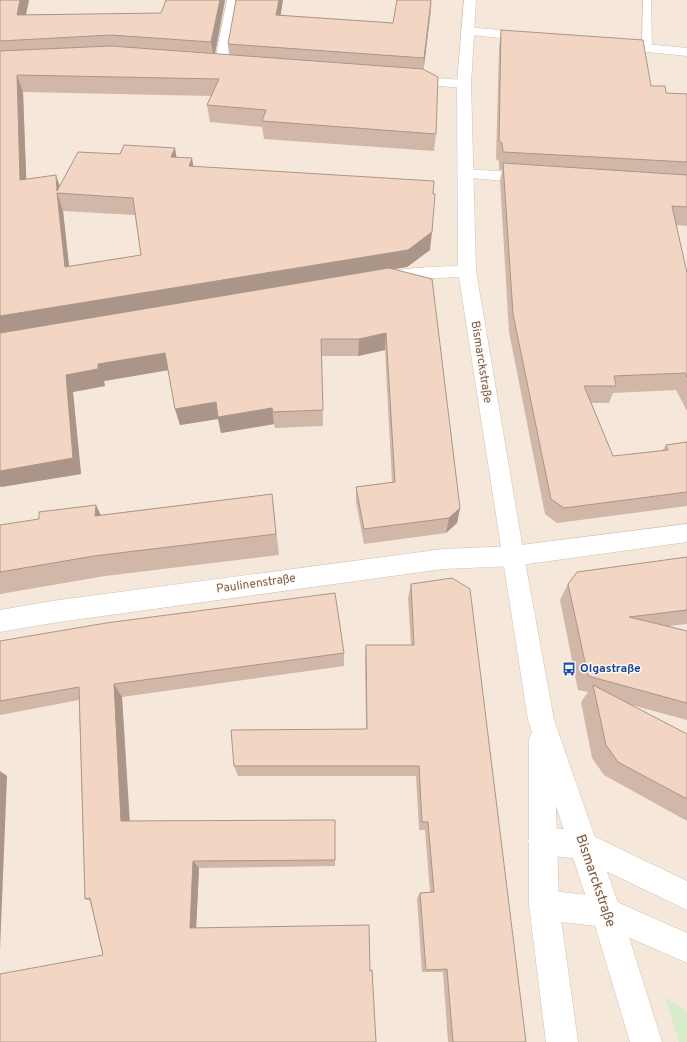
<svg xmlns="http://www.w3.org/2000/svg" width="687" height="1042" font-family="Overpass,sans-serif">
  <rect width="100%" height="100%" fill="#fdf6ec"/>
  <rect fill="#f5e8da" x="0" y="0" width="687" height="1042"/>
  <polygon fill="#d8ecc9" points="665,997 687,1012 687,1042 679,1042"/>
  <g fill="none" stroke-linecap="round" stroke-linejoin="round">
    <g stroke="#d1beb0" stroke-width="1">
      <polygon id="lane" points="643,0 651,0 652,48 647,51 642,48"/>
    </g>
    <g stroke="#d1beb0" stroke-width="1">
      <g id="street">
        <polygon points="227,0 239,0 228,66 226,69 216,69 214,66"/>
        <polygon points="467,27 530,33 537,37 530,41 462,34 461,31"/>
        <polygon points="614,41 687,48 687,56 609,48 607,45 609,42"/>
        <polygon points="408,76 464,80 469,81 471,84 469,87 464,88 403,83 401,80 403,77"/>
        <polygon points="465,169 531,173 537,175 539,178 537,181 531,183 459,177 457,174 459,171"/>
        <polygon points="687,524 687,542 513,566 443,569 52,623 0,632 0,610 52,601 443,549 513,546"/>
        <polygon points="542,827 583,831 687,881 687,910 581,859 542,855 532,851 528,841 532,831"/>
        <polygon points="544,890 606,897 687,933 687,963 605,927 544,920 534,915 529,905 534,895"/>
      </g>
    </g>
    <g stroke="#d6c0b0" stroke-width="1">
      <path id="secondary" d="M464 0H476L471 84 476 271 524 556 554 720 621 912 662 1042H630L591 912 556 806 559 905 578 1042H546L529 905V739L532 732 528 720 459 277 416 279 382 285 376 283 373 279 376 275C403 267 430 267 458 266L457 84Z"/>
    </g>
    <use href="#lane" fill="#fff" fill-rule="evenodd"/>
    <use href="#street" fill="#fff" fill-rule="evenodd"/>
    <use href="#secondary" fill="#fff" fill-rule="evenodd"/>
  </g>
  <g fill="#d1b7a8" fill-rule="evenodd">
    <path d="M0 0H29L26 15 161 13 225 0 215 54 229 55 228 44 280 15 393 23 431 9 423 69 436 134 434 151 264 139 262 127 210 122 207 105 211 96 23 92 26 179 60 187 176 157 193 166 430 250 407 267 394 269 460 508 457 523 446 533 364 544 356 502V487L392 482 385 350 358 356H322L323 426 275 428 274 424 221 433 218 419 180 425 175 409 168 370 104 381 105 386 73 392 81 474 1 487 0 486ZM63 211 135 215 141 255 69 266Z"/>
    <polygon points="501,30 651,86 666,93 687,94 687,226 676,225 687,273 687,411 676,390 613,393 609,403 591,403 613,456 662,451 666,445 687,442 687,506 557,523 545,514 509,332 500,181 502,170 499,170 499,161 496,159 499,48"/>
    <polygon points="272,494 279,555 105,576 0,594 0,525 39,519 101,515"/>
    <polygon points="687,557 687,624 669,626 687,631 687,720 628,704 687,734 687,821 604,775 592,758 581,702 588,692 578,690 560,600 568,584"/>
    <polygon points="411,584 526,1042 448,1042 443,972 422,972 417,898 420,893 430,892 425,830 419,830 416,776 238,776 234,766 366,729 365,658 366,645 411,645 408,598"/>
    <polygon points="0,641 344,653 344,666 122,697 130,821 335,828 335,866 199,868 196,928 370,971 376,1042 103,955 90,901 85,899 79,700 0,715"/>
  </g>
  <g fill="#aa9588">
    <polygon points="20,0 29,0 22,32 17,15"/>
    <polygon points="220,0 225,0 214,59 211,42"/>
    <polygon points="279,0 283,0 278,32 276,15"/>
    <polygon points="432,0 431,9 423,75 424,58"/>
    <polygon points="17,75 23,92 27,198 20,180"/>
    <polygon points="175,148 178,166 171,157"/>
    <polygon points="192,158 195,176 189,166"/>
    <polygon points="56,175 62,193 57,191"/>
    <polygon points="57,193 63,211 71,284 65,267"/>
    <polygon points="432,232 430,250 407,267 0,334 0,316"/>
    <polygon points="386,333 385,350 358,356 359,339"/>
    <polygon points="165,353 169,370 104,381 105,386 73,392 81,474 1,487 0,486 0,471 66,375 98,364"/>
    <polygon points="216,402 272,408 274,424 221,433 218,419 180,425 175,409"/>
    <polygon points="96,505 106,526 95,516"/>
    <polygon points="460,508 457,523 446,533 449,518"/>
    <polygon points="114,684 122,697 130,829 121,821"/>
    <polygon points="0,771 7,776 0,950"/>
    <polygon points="193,861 199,868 196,932 190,928"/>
  </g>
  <g fill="#f3d5c3" stroke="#aa9588" fill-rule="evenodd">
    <polygon points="0,0 20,0 17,15 161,13 166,0 220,0 211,42 111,35 0,41"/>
    <polygon points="236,0 279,0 276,15 393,23 397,0 431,0 424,58 228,44"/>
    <polygon points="501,30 643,40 651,86 665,86 666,93 687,94 687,162 503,152 502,143 499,141"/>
    <path d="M111 46 423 69 438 77 436 134 262 121 266 110 207 105 219 79 17 75 20 180 56 175 57 191 78 152 120 154 124 145 175 148 171 157 192 158 189 166 434 181 433 194H435L432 232 408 250 0 316V51ZM57 193 133 198 141 255 65 267Z"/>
    <polygon points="503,163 687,175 687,207 672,206 687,273 687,377 685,373 614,376 616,386 584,386 613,456 668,450 666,445 687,442 687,492 564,508 551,499 513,314"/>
    <polygon points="389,268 432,279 460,508 449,518 364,529 356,487 395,482 386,333 359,339 321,339 323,410 273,412 272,408 218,417 216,402 175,409 165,353 98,364 98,369 66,375 73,458 0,471 0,333"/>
    <polygon points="272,494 276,534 94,556 0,572 0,525 39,519 39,512 96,505 95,516"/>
    <polygon points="687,557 687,610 629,617 687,631 687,703 588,676 568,584 577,572"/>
    <polygon points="452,578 470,589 526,1042 453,1042 447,969 426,970 420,893 434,892 428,822 422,822 419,766 234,766 231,730 367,729 366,645 414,645 411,584"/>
    <polygon points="335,593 344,653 114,684 121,821 335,820 335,860 193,861 190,928 369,925 370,971 372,970 376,1042 0,1042 0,974 103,955 90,898 85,899 79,687 0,701 0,641 106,623"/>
    <polygon points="593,685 687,734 687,799 618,762 606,745"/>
  </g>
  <defs>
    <g id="bus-bare" transform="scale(1.08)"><path d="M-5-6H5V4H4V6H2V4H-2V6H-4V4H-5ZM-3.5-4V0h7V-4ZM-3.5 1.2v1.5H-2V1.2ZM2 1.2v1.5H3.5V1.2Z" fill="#1a4fb4" stroke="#fffaf3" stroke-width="2.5" paint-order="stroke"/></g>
  </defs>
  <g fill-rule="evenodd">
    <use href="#bus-bare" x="569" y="669"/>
  </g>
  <g text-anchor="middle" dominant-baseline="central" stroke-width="3" stroke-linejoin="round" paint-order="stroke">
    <g font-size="12" fill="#7a5c4d" stroke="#fffaf3">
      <text transform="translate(481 362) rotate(81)">Bismarckstraße</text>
      <text transform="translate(256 584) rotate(-8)">Paulinenstraße</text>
    </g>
    <g font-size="12" font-weight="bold" fill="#164399" stroke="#fffaf3" text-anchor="start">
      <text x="580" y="669">Olgastraße</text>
    </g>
    <g font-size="14" fill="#7a5c4d" stroke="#fffaf3">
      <text transform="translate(595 881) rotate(71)">Bismarckstraße</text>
    </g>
  </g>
</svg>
